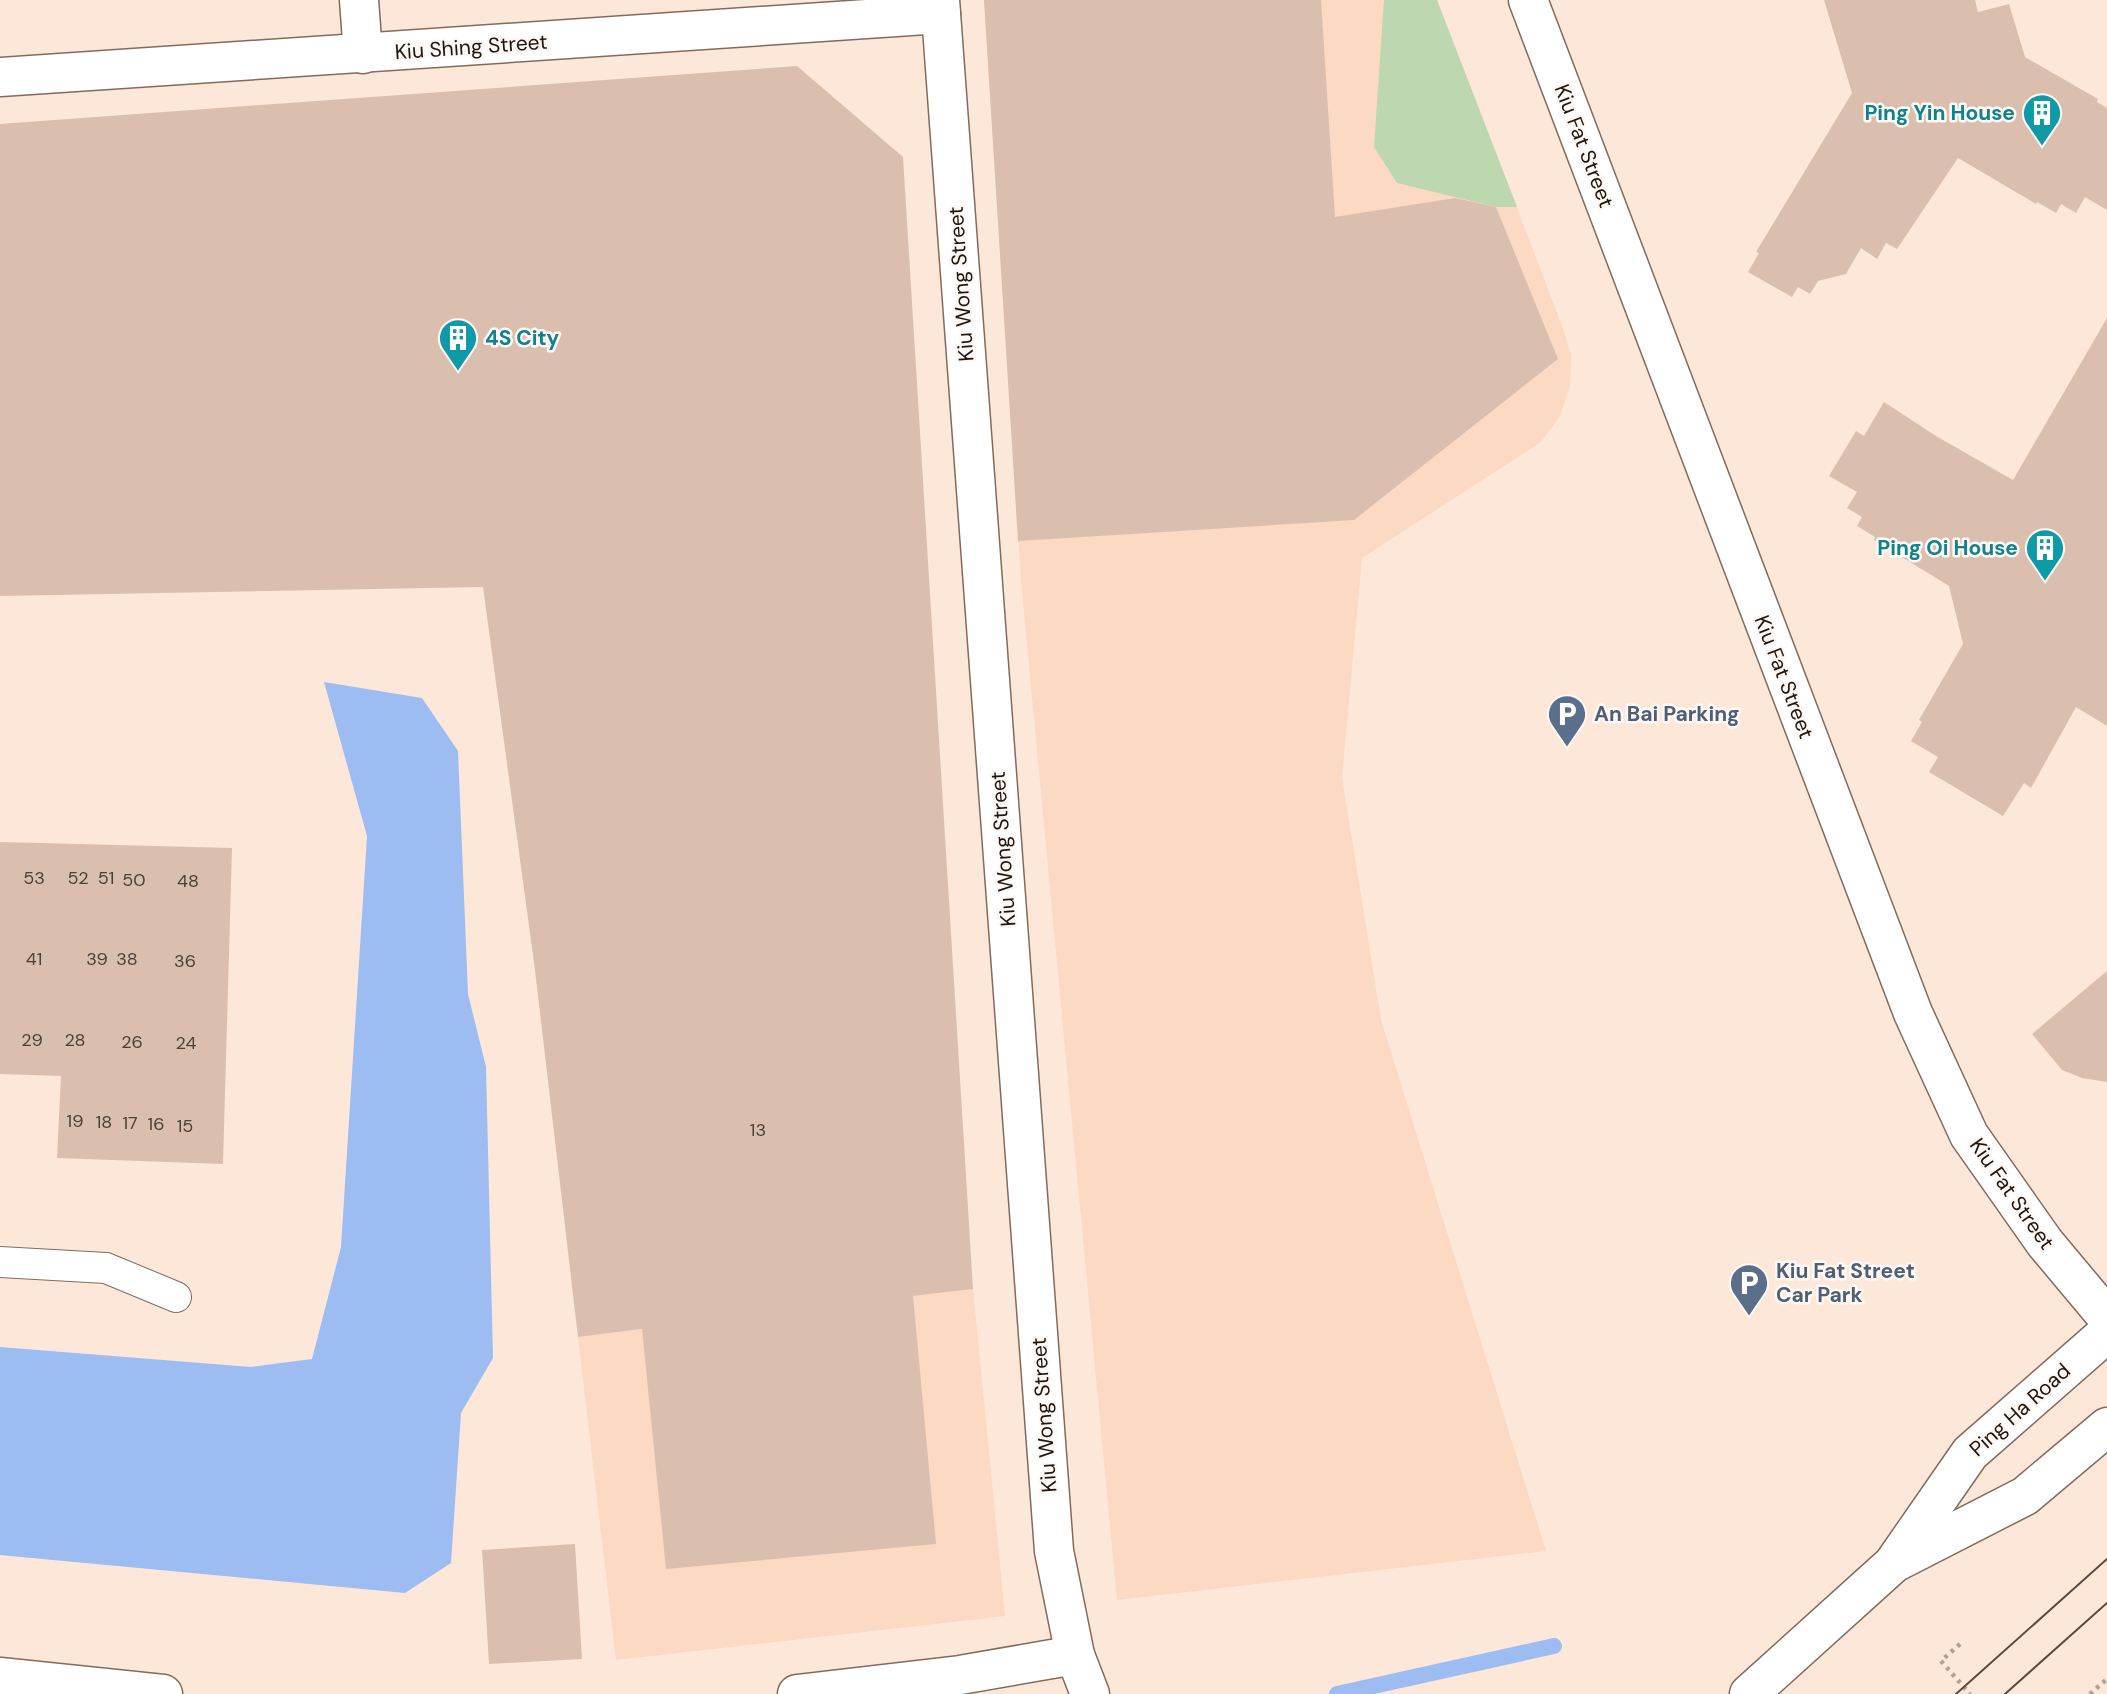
<svg xmlns="http://www.w3.org/2000/svg" width="2107" height="1694" font-family="'DM Sans',sans-serif">
  <rect width="100%" height="100%" fill="#fde7d9"/>
  <g fill="#fbd9c3">
    <polygon points="984,0 1437,0 1561,323 1571,354 1570,386 1560,416 1541,442 1362,558 1342,777 1381,1020 1546,1551 1117,1600 1021,580"/>
    <polygon points="973,1289 1005,1616 616,1660 578,1337"/>
  </g>
  <polygon fill="#bdd7b0" points="1384,0 1437,0 1517,207 1496,207 1397,183 1374,147"/>
  <polygon fill="#9dbcf2" points="324,682 422,698 458,751 468,994 486,1067 493,1358 461,1413 451,1563 405,1593 0,1555 0,1347 251,1367 312,1359 341,1247 367,836"/>
  <g fill="none" stroke-linecap="round" stroke-linejoin="round">
    <polyline stroke="#9dbcf2" stroke-width="16" points="1337,1694 1554,1646"/>
  </g>
  <g fill="#dabfae">
    <polygon points="984,0 1321,0 1335,217 1455,198 1496,207 1558,359 1354,520 1018,541"/>
    <polygon points="1824,0 1975,0 1978,12 2009,4 2025,57 2098,99 2097,102 2107,108 2107,210 2085,197 2076,213 2061,204 2056,213 2037,202 2036,204 1958,158 1897,249 1886,243 1877,259 1861,248 1846,274 1818,281 1810,294 1798,287 1792,297 1748,272 1759,253 1756,252 1852,93"/>
    <polygon points="797,66 903,157 973,1289 913,1296 936,1544 666,1569 642,1329 578,1337 535,970 483,587 0,596 0,124"/>
    <polygon points="2107,318 2107,726 2076,707 2031,788 2024,783 2003,816 1929,772 1938,757 1911,741 1922,722 1919,720 1963,644 1949,586 1874,540 1875,537 1857,526 1862,517 1847,508 1857,492 1829,476 1856,431 1864,436 1884,402 1936,436 2013,480"/>
    <polygon points="0,842 232,848 223,1164 57,1158 61,1076 0,1074"/>
    <polygon points="2107,971 2107,1082 2082,1078 2062,1070 2032,1034"/>
    <polygon points="575,1544 582,1659 489,1664 482,1550"/>
  </g>
  <g fill="none" stroke-linecap="round" stroke-linejoin="round">
    <g stroke="#836b5c" stroke-width="32">
      <polyline id="service" points="0,1262 106,1268 176,1297"/>
    </g>
    <g stroke="#836b5c" stroke-width="41">
      <g id="minor">
        <polyline points="359,0 363,54"/>
        <polyline points="940,0 1054,1551 1075,1655 1090,1694"/>
        <polyline points="1528,0 1913,1013 1969,1135 2045,1243 2107,1317"/>
        <polyline points="0,77 941,14"/>
        <polyline points="0,1677 163,1694"/>
        <polyline points="797,1694 960,1675 1075,1655"/>
      </g>
    </g>
    <g stroke="#836b5c" stroke-width="41">
      <g id="tertiary">
        <polyline points="1898,1561 2025,1496 2107,1427"/>
        <polyline points="1749,1694 1893,1564 1970,1453 2107,1333"/>
      </g>
    </g>
    <g stroke="#b3a196" stroke-width="4.5" stroke-dasharray="3.5 5" stroke-linecap="butt">
      <polyline points="1960,1644 1941,1661 1970,1694"/>
      <polyline points="2090,1694 2107,1679"/>
    </g>
    <use href="#service" stroke="#fff" stroke-width="30"/>
    <use href="#minor" stroke="#fff" stroke-width="38"/>
    <use href="#tertiary" stroke="#fff" stroke-width="38"/>
    <g stroke="#574a42" stroke-width="2">
      <polyline points="1956,1694 2107,1559"/>
      <polyline points="2005,1694 2107,1603"/>
    </g>
  </g>
  <defs>
    <g id="building-pin" transform="scale(2.0125)"><path d="M0 17L-7.5 6A9.5 9.5 0 1 1 7.5 6Z" fill="#0f9aa8" stroke="#fef8f5"/><path d="M-4-6H4V6H1V3H-1V6H-4ZM-2.5-4.3h1.7v1.8h-1.7ZM.8-4.3h1.7v1.8H.8ZM-2.5-1h1.7V.8h-1.7ZM.8-1h1.7V.8H.8Z" fill="#fff"/></g>
    <g id="parking-pin" transform="scale(2.0125)"><path d="M0 17L-7.5 6A9.5 9.5 0 1 1 7.5 6Z" fill="#5c6f8a" stroke="#fef8f5"/><path d="M-3.5-5.5H1a3.5 3.5 0 0 1 0 7H-1V5.5H-3.5ZM-1-3.4V-.6H.8a1.4 1.4 0 0 0 0-2.8Z" fill="#fff"/></g>
  </defs>
  <g fill-rule="evenodd">
    <use href="#building-pin" x="2042" y="113"/>
    <use href="#building-pin" x="458" y="338"/>
    <use href="#building-pin" x="2045" y="548"/>
    <use href="#parking-pin" x="1567" y="714"/>
    <use href="#parking-pin" x="1749" y="1283"/>
  </g>
  <g text-anchor="middle" dominant-baseline="central" stroke-width="5" stroke-linejoin="round" paint-order="stroke">
    <g font-size="18" fill="#4e4038">
      <text x="34" y="878">53</text>
      <text x="78" y="878">52</text>
      <text x="106" y="878">51</text>
      <text x="134" y="880">50</text>
      <text x="188" y="881">48</text>
      <text x="34" y="959">41</text>
      <text x="97" y="959">39</text>
      <text x="127" y="959">38</text>
      <text x="185" y="961">36</text>
      <text x="32" y="1040">29</text>
      <text x="75" y="1040">28</text>
      <text x="132" y="1042">26</text>
      <text x="186" y="1043">24</text>
      <text x="75" y="1121">19</text>
      <text x="104" y="1122">18</text>
      <text x="130" y="1123">17</text>
      <text x="156" y="1124">16</text>
      <text x="185" y="1126">15</text>
      <text x="758" y="1130">13</text>
    </g>
    <g font-size="21" fill="#1f1610" stroke="#fef8f5">
      <text transform="translate(471 47) rotate(-4)">Kiu Shing Street</text>
      <text transform="translate(1584 146) rotate(69)">Kiu Fat Street</text>
      <text transform="translate(961 284) rotate(-94)">Kiu Wong Street</text>
      <text transform="translate(1784 677) rotate(69)">Kiu Fat Street</text>
      <text transform="translate(1003 849) rotate(-94)">Kiu Wong Street</text>
      <text transform="translate(2012 1194) rotate(55)">Kiu Fat Street</text>
      <text transform="translate(2020 1410) rotate(-42)">Ping Ha Road</text>
      <text transform="translate(1044 1415) rotate(-94)">Kiu Wong Street</text>
    </g>
    <g font-size="21" font-weight="bold" fill="#0d838f" stroke="#fef8f5" text-anchor="end">
      <text x="2015" y="113">Ping Yin House</text>
      <text x="485" y="338" text-anchor="start">4S City</text>
      <text x="2018" y="548">Ping Oi House</text>
    </g>
    <g font-size="21" font-weight="bold" fill="#4e5e75" stroke="#fef8f5" text-anchor="start">
      <text x="1594" y="714">An Bai Parking</text>
      <text x="1776" y="1271">Kiu Fat Street<tspan x="1776" dy="24">Car Park</tspan></text>
    </g>
  </g>
</svg>
